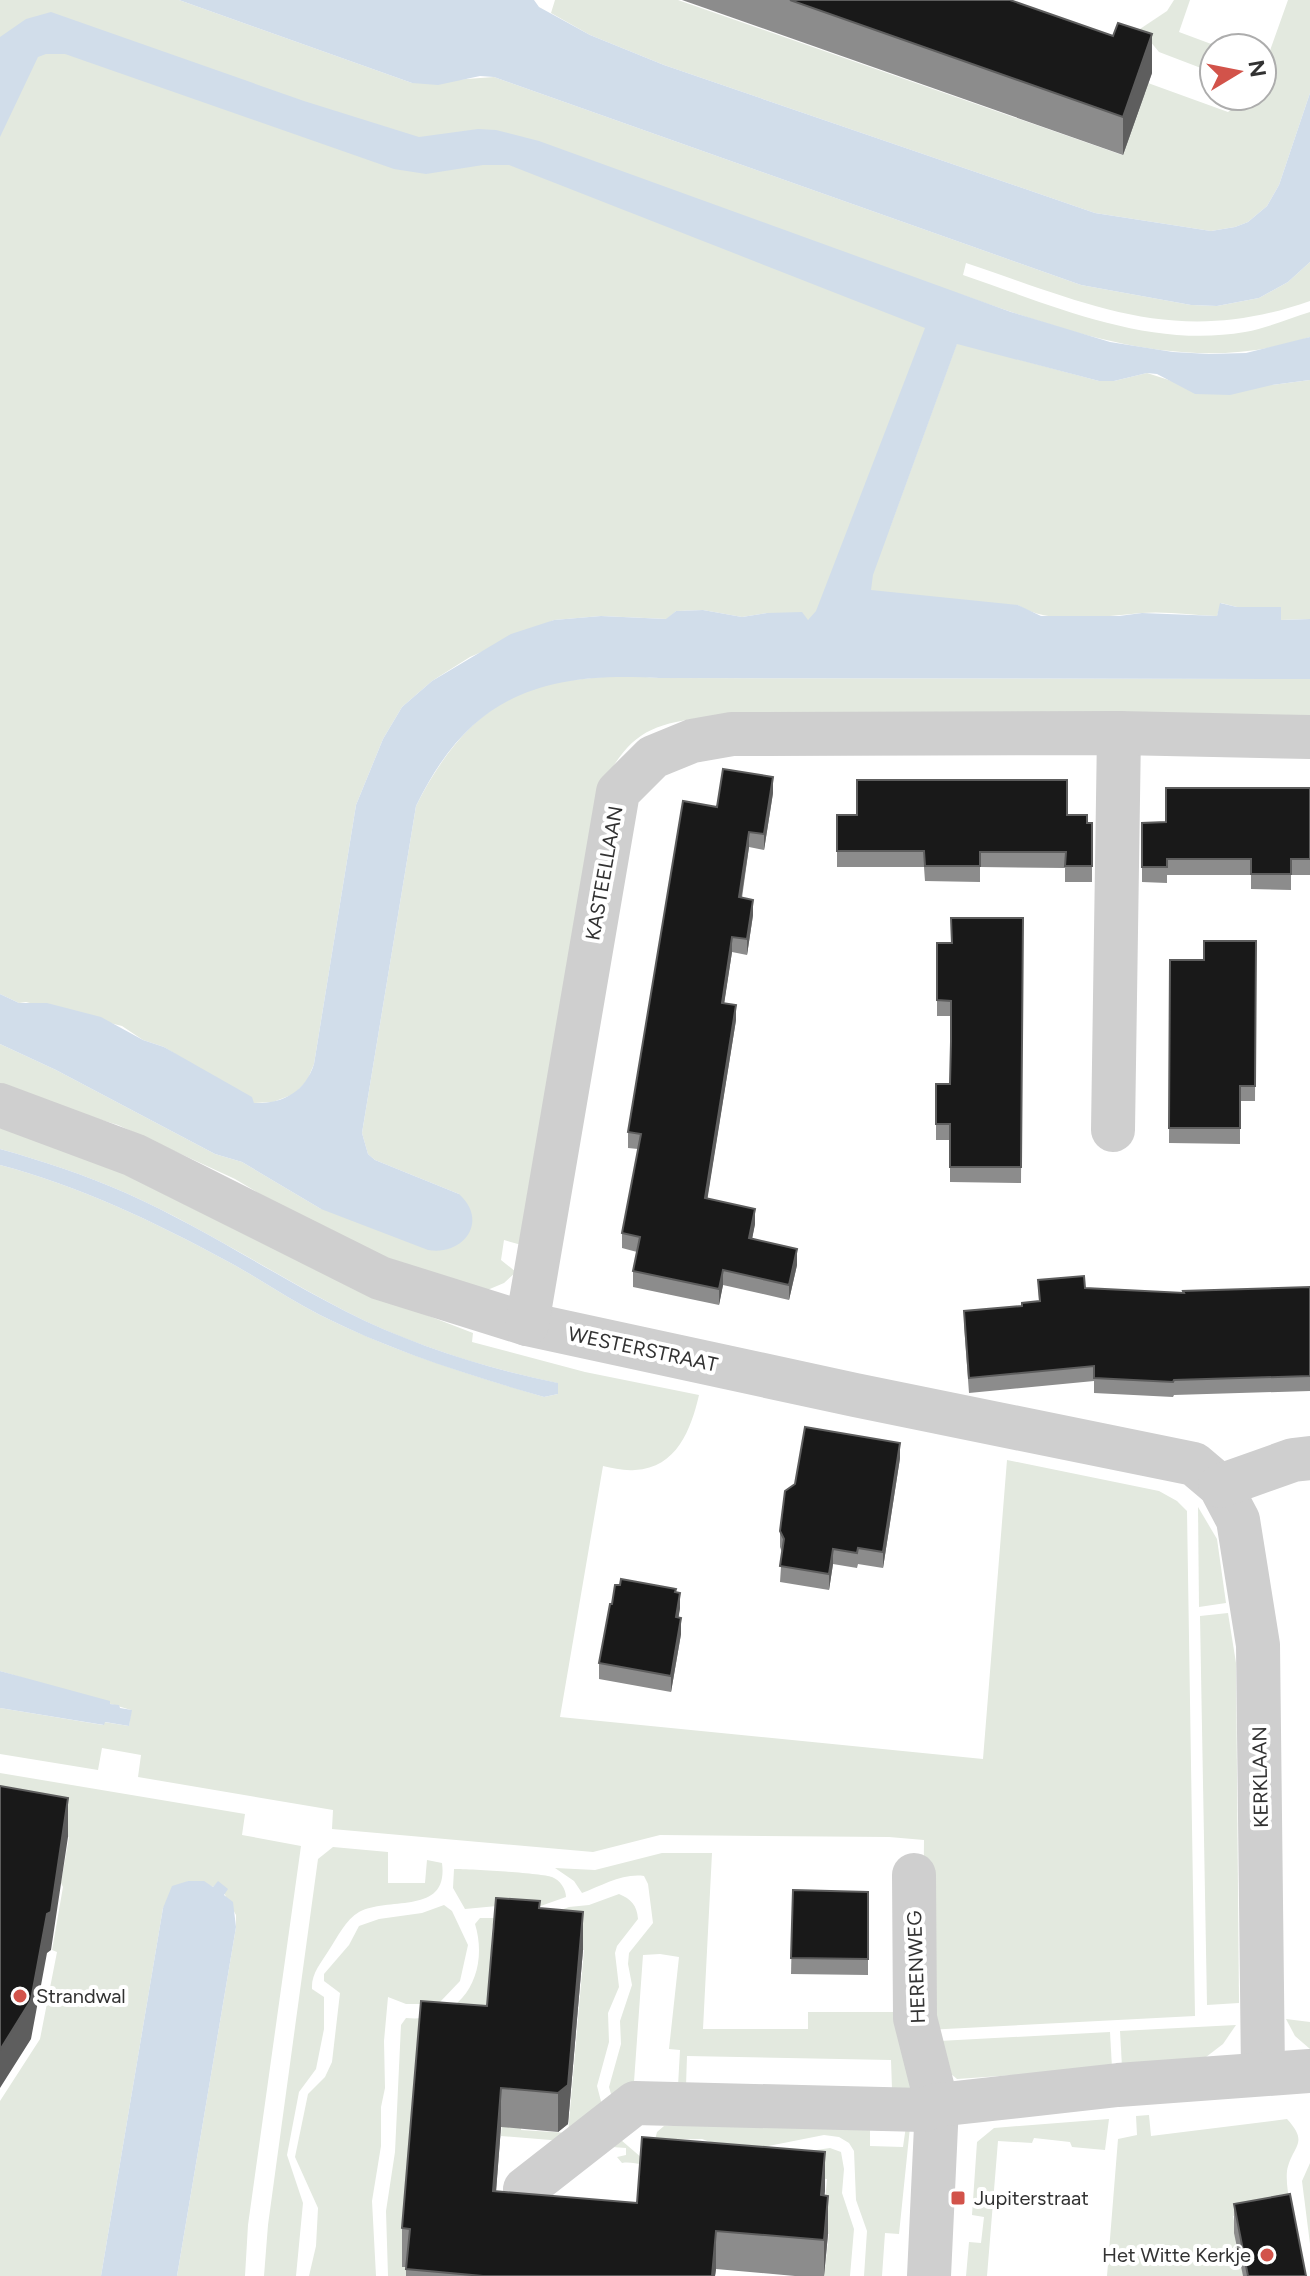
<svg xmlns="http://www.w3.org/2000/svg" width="1310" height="2276" font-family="Figtree,sans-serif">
  <rect width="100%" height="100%" fill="#fff"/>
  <g fill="#e3e9df">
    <path d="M0 0H179L412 83 494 77 1081 285 1191 305 1217 306 1259 298 1288 282 1310 262V301C1177 348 1091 305 966 263L963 275C1052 305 1148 349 1245 332 1267 328 1288 319 1310 312V337C1190 378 1071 333 957 293L889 530 957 343 1099 381H1114L1147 373 1175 382 1272 385 1310 380V619L1280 620 1281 607H1237L1221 603 1217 616C1192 615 1166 611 1141 613 1105 616 1049 626 1018 605L807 620 767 613 742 617 703 610 676 611 667 619 601 616 554 620 470 657 432 681 402 707 383 739 356 805 314 1064 307 1081 294 1094 273 1102 254 1103 164 1047 143 1040 122 1026 26 1002 19 1003 0 994Z"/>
    <polygon points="555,0 678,0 1122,155 1148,83 1228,112 1248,96 1262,96 1262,73 1288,0 1310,0 1310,93 1279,185 1267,206 1248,222 1235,227 1211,231 1095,213 664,65 590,35 551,13"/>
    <polygon points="1174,0 1190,0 1179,32 1222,48 1214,48 1214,73 1159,52 1140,29 1167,11"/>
    <path d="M619 675 659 678 1310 679V715L709 717C648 724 630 733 600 789L525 1246 504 1240 501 1260 516 1272 504 1283 485 1291 434 1279 310 1224 235 1179 118 1125 0 1089V1044L56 1070 215 1154 242 1162 321 1209 459 1194 375 1160 368 1154 362 1133 416 806C444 750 486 696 552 683 574 679 597 678 619 675Z"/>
    <path d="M0 1128 74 1149 343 1283 473 1333 472 1342 585 1372 699 1395C691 1429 677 1468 635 1470 624 1471 613 1468 603 1466L560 1717 983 1759 1007 1460 1159 1491 1177 1501 1187 1511 1195 2016 926 2030 922 2018 924 1840 889 1837 660 1835 593 1852 332 1829 333 1810 138 1777 141 1755 102 1748 98 1770 0 1754V1708L103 1725 104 1722 129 1726 131 1710 0 1671V1165C79 1186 153 1221 225 1260 257 1277 288 1299 320 1315 391 1351 468 1374 544 1397L558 1394 557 1383C485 1368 411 1345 345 1311 272 1273 202 1227 126 1193 85 1175 43 1161 0 1149Z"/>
    <polygon points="1198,1507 1217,1539 1226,1603 1199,1607"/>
    <polygon points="1228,1613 1236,1663 1239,2003 1207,2005 1200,1616"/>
    <polygon points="0,1773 245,1814 242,1835 301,1846 248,2225 245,2276 177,2276 236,1927 236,1915 218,1882 213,1887 202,1882 188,1881 163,1908 101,2276 0,2276 0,2101 40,2039 57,1952 52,1950 63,1887 61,1883 69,1837 0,1823"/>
    <path d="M333 1847 388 1852V1883H425L427 1860 442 1863C449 1916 389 1896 359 1912 346 1919 337 1938 329 1950 321 1963 311 1974 312 1989L324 1997V2029L316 2069 299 2092 287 2155 303 2203 296 2276H264L268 2225 318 1859Z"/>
    <path d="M662 1853H712L703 2029H808V2012H902L912 2091 892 2089 891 2060 687 2056 686 2086H678L680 2050 669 2049 679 1957 660 1954 643 1955 634 2082 613 2101 609 2087 621 2044 620 2021 632 1985 628 1964 629 1953 653 1923 648 1884 644 1876C623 1873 601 1886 582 1893L574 1881 555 1868 595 1870Z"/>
    <path d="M454 1869C469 1869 541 1873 552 1877 560 1880 566 1889 566 1897L535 1908 497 1906 465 1909 453 1888Z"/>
    <path d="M619 1894C631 1899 637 1905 638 1919L617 1946 615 1953 619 1987 608 2013 609 2042 597 2086 603 2109 563 2141 501 2136 502 2124 521 2126V2130L568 2133 584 1950 560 1948 553 1913 569 1907 589 1905Z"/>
    <polygon points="444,1905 452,1911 468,1945 460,1981 440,2002 432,2004 406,2004 388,1997 384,2041 385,2088 381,2107 381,2146 372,2201 376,2276 309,2276 316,2246 318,2208 295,2157 308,2094 325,2077 332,2062 340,1993 324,1981 324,1974 349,1945 359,1926 379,1919 422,1913"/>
    <path d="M480 1918H495L492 1928 487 2049 420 2039 402 2266 409 2268 408 2276H388L386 2211 395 2152 401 2025 406 2018C462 2024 490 1973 475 1924Z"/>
    <polygon points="1286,2019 1310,2022 1310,2049 1295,2036"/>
    <polygon points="1236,2025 1223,2044 1206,2057 1122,2067 1120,2031"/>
    <polygon points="1110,2032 1112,2068 957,2079 945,2069 939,2041"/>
    <path d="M1149 2115 1151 2136 1287 2119C1310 2144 1292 2145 1287 2171 1286 2182 1288 2193 1290 2204L1233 2216 1245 2276H1107L1118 2139 1137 2135 1136 2116Z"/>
    <polygon points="1109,2119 1105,2150 1072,2147 1070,2142 1034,2138 1032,2143 998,2141 987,2276 966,2276 969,2242 981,2243 984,2217 972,2215 977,2142 994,2128"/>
    <polygon points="870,2125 870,2146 903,2147 906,2126 910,2127 899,2234 885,2233 882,2276 864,2276 867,2231 856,2200 854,2151 849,2143 839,2137 824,2135 738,2152 702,2139 655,2140 657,2132 664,2126"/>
    <path d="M621 2140 642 2158 769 2157 830 2148 841 2152 844 2169 842 2193 854 2229 850 2276H824L829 2234 822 2233 827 2179 660 2168C647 2167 634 2161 622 2163L617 2157 626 2155V2148L612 2147Z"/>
    <polygon points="1310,2163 1310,2244 1302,2181"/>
  </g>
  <g fill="#d1ddea">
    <polygon points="179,0 534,0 539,7 590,35 664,65 1095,213 1211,231 1235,227 1248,222 1267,206 1279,185 1310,93 1310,262 1288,282 1259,298 1217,306 1191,305 1081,285 494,77 480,76 438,85 412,83"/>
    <path d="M51 12 304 101 419 137 478 129 496 130 539 141 1011 312 1110 342 1173 352 1209 354 1246 353 1310 337V380L1272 385 1230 395 1195 394 1157 374 1147 373 1114 381H1099L957 344 873 575 871 590 1018 605 1041 616H1119L1142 613 1217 616 1220 603 1237 607H1281V620L1310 619V679L659 678C542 671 469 696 416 806L362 1133 368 1154 375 1160 459 1194C489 1221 464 1256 428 1250L321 1209 242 1162 215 1154 56 1070 0 1044V994L19 1003H47L101 1017 143 1040 164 1047 252 1097 254 1103C283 1104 305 1092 314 1064L356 805 383 739 402 707 432 681 511 634 554 620 601 616 666 619 676 611 703 610 742 617 767 613 802 612 808 620 816 611 925 328 509 165H483L426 174 394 169 65 54H46L38 57 0 137V37L26 19Z"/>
    <path d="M0 1149C43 1161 85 1175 126 1193 202 1227 271 1273 345 1311 412 1345 485 1368 558 1383V1394L544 1397C468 1375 391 1351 320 1315 288 1299 257 1277 225 1260 153 1221 79 1186 0 1165Z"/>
    <polygon points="0,1671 110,1701 110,1704 119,1705 120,1708 132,1710 129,1726 105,1722 104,1725 0,1708"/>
    <polygon points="188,1881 204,1881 213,1887 218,1881 228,1889 224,1895 233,1902 236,1927 177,2276 101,2276 163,1908 172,1886"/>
  </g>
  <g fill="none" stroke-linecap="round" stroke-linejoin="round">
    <g stroke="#cfcfcf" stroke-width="44">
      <polyline points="0,1105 134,1155 380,1278 527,1324 855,1395 1194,1464 1220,1486 1238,1520 1258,1645 1263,2073"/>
      <polyline points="1113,1130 1119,733"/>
      <polyline points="527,1324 618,792 653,757 692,741 732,734 1119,733 1310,737"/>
      <polyline points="1220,1486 1293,1460 1310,1458"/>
      <polyline points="914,1875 915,2018 937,2105 929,2276"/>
      <polyline points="525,2189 635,2103 923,2110 937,2105 1118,2085 1310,2071"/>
    </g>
  </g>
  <g fill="#8c8c8c">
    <polygon points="682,0 1010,0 1152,73 1123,155"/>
    <polygon points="1310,788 1310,875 1291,875 1291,890 1251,889 1251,875 1167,875 1167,883 1142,882 1142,823 1166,822"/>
    <polygon points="773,793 764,850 749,847 742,898 753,915 747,955 732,952 724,1003 736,1020 707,1199 755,1224 752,1239 797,1265 789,1300 723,1285 719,1305 633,1287 633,1271 637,1252 622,1248 622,1233 638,1149 628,1148 628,1132 717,807"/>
    <polygon points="837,815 1067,815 1087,823 1092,823 1092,882 1065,882 1065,868 980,867 980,882 925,881 924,867 837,867"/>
    <polygon points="1023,918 1021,1183 950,1182 950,1140 936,1140 936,1124 950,1084 951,1016 937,1016 937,1000 951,943"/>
    <polygon points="1256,941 1255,1101 1240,1101 1240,1144 1169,1143 1170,960 1204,960"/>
    <polygon points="1038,1280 1085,1288 1183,1293 1310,1287 1310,1391 1174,1395 1173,1397 1094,1393 1094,1381 969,1393 964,1325 964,1311 1022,1306 1039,1301"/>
    <polygon points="900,1458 883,1568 858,1564 857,1568 833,1564 829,1590 780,1582 782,1552 780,1547 780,1531"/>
    <polygon points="675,1592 680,1608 678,1618 681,1634 671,1692 599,1679 599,1663"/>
    <polygon points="793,1890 868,1892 868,1975 791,1974"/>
    <polygon points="540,1908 583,1950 568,2124 558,2132 501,2127 496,2192 637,2203 824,2196 828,2234 824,2276 795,2276 716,2269 715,2276 406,2276 406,2267 402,2267 402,2228 487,2006"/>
    <polygon points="1234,2204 1306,2276 1243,2276 1234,2233"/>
  </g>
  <g fill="#5e5e5e">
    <polygon points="1152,34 1152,73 1123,155 1123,117"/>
    <polygon points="773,777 773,793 764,850 764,834"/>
    <polygon points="749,832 749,847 739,913 739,897"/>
    <polygon points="753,900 753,915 747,955 747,939"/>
    <polygon points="732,937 732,952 722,1018 722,1003"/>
    <polygon points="736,1005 736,1020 705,1214 705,1198"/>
    <polygon points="755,1209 755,1224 749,1254 749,1238"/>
    <polygon points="797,1249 797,1265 789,1300 789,1285"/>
    <polygon points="723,1270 723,1285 719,1305 719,1289"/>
    <polygon points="900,1443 900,1458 883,1568 883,1552"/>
    <polygon points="833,1549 833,1564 829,1590 829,1574"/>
    <polygon points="680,1593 680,1608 676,1633 676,1617"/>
    <polygon points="681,1618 681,1634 671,1692 671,1676"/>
    <polygon points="68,1798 68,1837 51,1950 47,1953 31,2039 0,2088 0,2050"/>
    <polygon points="583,1912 583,1950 568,2124 558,2132 558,2093"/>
    <polygon points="501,2088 501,2127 493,2230 493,2191"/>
    <polygon points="825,2152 825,2191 821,2234 821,2195"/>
    <polygon points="828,2196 828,2234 824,2276 824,2240"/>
    <polygon points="716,2231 716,2269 715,2276 712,2276"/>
  </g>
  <g fill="#191919" stroke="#5e5e5e" stroke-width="2">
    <polygon points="790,0 1010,0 1113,36 1118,23 1152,34 1123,117"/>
    <polygon points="723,769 773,777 764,834 749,832 739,897 753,900 747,939 732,937 722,1003 736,1005 705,1198 755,1209 749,1238 797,1249 789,1285 723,1270 719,1289 633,1271 640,1237 622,1233 641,1134 628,1132 683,801 717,807"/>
    <polygon points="857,780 1067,780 1067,815 1087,815 1087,823 1092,823 1092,866 1065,866 1066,852 980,852 980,866 925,866 924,851 837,851 837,815 857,815"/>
    <polygon points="1166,788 1310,788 1310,859 1291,859 1291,874 1251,874 1251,859 1167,859 1167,867 1142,867 1142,823 1166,822"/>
    <polygon points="951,918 1023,918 1021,1167 950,1167 950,1124 936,1124 936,1084 950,1084 951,1042 951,1001 937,1000 937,943 952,943"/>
    <polygon points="1204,941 1256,941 1255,1086 1240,1086 1240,1128 1169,1128 1170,960 1204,960"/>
    <polygon points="1084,1276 1085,1288 1184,1293 1183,1291 1310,1287 1310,1376 1174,1380 1173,1382 1094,1378 1094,1366 969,1378 964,1311 1022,1306 1022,1303 1040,1301 1038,1280"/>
    <polygon points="805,1427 900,1443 883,1552 858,1548 857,1553 833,1549 829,1574 780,1566 784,1539 780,1531 785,1491 795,1484"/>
    <polygon points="621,1579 676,1589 675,1592 680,1593 676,1617 681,1618 671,1676 599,1663 610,1604 612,1604 615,1585 620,1585"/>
    <polygon points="0,1786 68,1798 51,1912 47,1914 31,2000 0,2050"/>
    <polygon points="793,1890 868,1892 868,1959 791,1958"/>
    <polygon points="496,1898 540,1901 539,1908 583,1912 568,2085 558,2093 501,2088 493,2191 637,2203 642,2137 825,2152 821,2195 828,2196 824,2240 716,2231 712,2276 483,2276 406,2269 410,2229 402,2228 421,2001 487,2006"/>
    <polygon points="1290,2194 1306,2276 1248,2276 1234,2204"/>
  </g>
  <g fill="#d2534a" stroke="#fff" stroke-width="3">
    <circle cx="20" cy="1996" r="8"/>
    <rect x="950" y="2190" width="16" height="16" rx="4"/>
    <circle cx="1267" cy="2255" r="8"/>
  </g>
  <g text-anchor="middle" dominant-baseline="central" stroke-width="8" stroke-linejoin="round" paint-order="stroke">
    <g font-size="20" fill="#323232" stroke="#fff">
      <text transform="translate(604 873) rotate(-80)">KASTEELLAAN</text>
      <text transform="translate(643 1349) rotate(12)">WESTERSTRAAT</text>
      <text transform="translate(1260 1777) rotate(-91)">KERKLAAN</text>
      <text transform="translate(916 1967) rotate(-92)">HERENWEG</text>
    </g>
    <g font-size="20" fill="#323232" stroke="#fff" text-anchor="start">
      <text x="36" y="1996">Strandwal</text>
      <text x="974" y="2198">Jupiterstraat</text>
      <text x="1251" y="2255" text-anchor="end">Het Witte Kerkje</text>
    </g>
  </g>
  <g transform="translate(1238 72) rotate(80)"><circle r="38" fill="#ffffff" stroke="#adadad" stroke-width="2"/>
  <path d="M0-6L14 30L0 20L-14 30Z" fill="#d2534a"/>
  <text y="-12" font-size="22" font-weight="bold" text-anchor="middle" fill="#323232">N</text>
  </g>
</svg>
